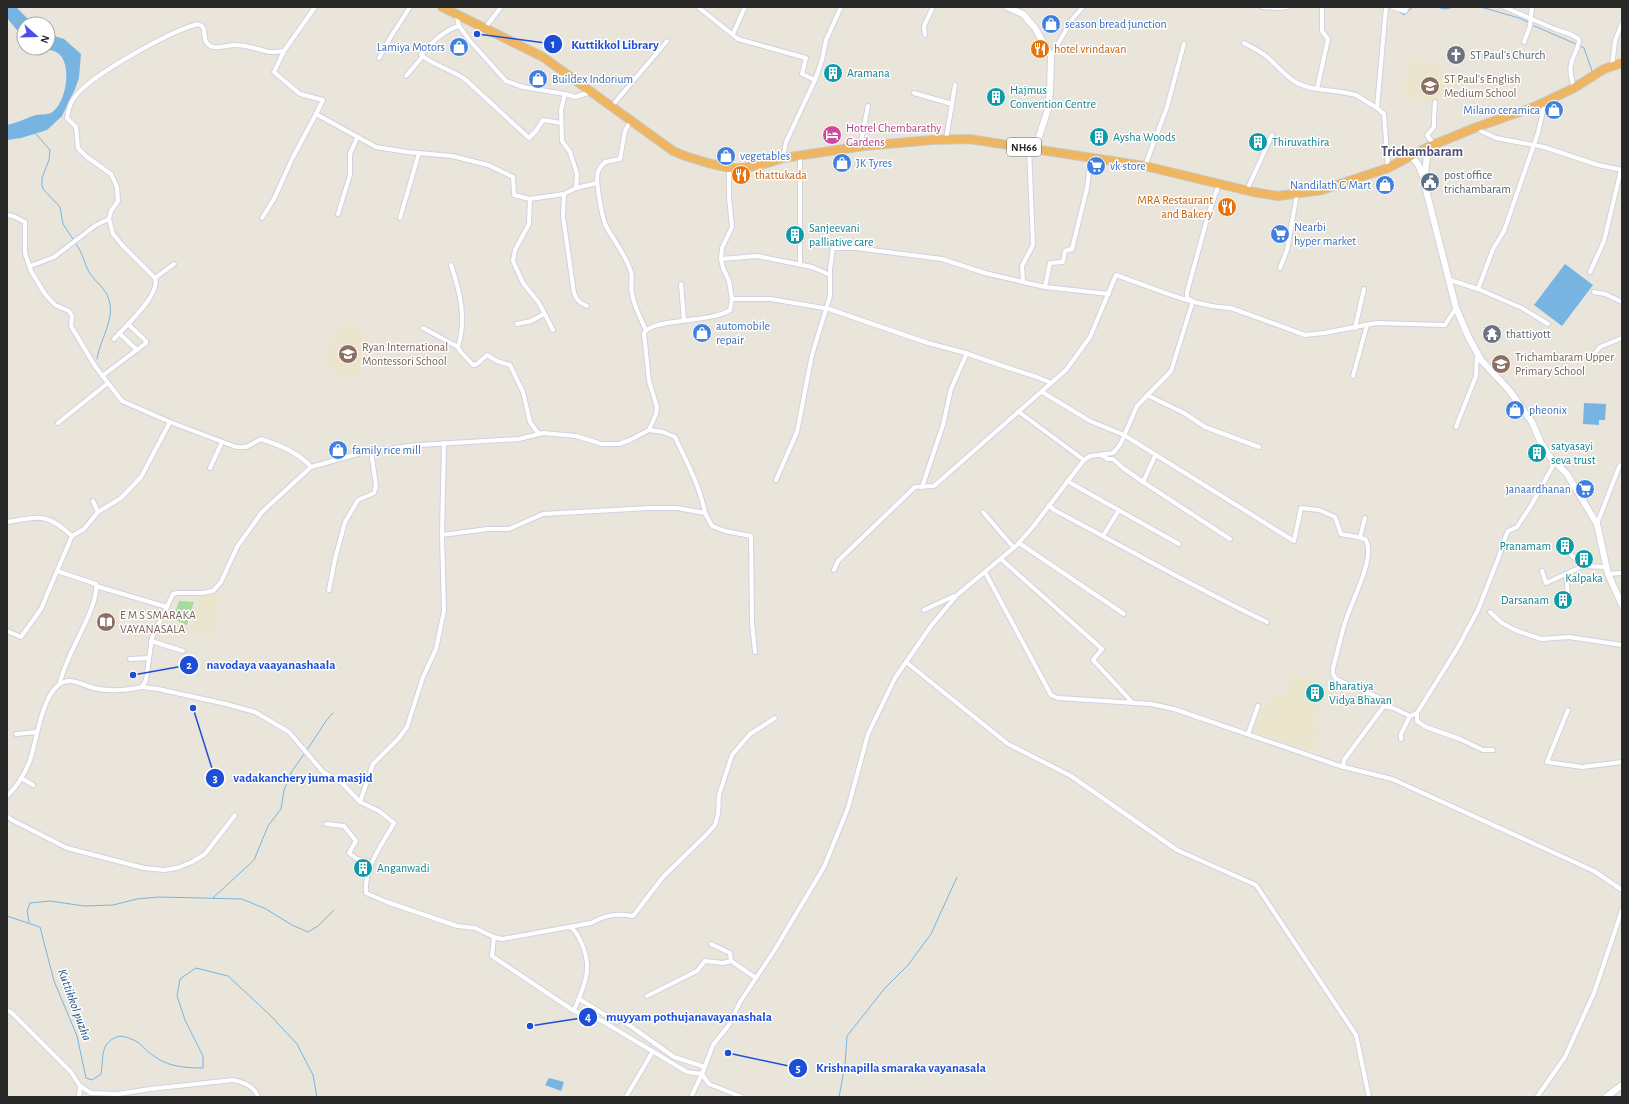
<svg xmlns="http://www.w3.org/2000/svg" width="1629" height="1104" font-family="'Alegreya Sans',sans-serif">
  <rect width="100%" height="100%" fill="#e9e5db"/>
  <g fill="#eae5cc">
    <polygon points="1411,57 1436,65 1458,78 1451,93 1439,102 1428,102 1414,100 1403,95"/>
    <polygon points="346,323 374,344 355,378 341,374 323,364 340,329"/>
    <polygon points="1503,349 1510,349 1507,357 1513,359 1513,368 1503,376 1479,354 1492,358 1494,353 1501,355"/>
    <polygon points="205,594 218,595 220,609 211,639 191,630 199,603 198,595"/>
    <polygon points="1293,673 1315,682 1330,693 1312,714 1319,733 1314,749 1310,751 1251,731 1259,706 1267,708 1273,695 1283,697"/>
  </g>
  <polygon fill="#a7db9c" points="179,601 194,602 187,625 173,619"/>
  <g fill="#77b4e2">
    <polygon points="7,7 16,7 33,24 24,24 24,35 16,29 7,18"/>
    <path d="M48 34 64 39 81 54 79 78 75 89 62 116 47 130 21 138 7 140V125C17 123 26 118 36 115 41 114 46 115 51 113 66 104 72 67 60 55 55 50 48 50 43 48H48Z"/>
    <polygon points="1565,264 1593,285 1562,326 1534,305"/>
    <polygon points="1584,403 1606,404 1605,420 1599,420 1599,425 1583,424"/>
    <polygon points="549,1078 564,1082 561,1091 545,1085"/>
  </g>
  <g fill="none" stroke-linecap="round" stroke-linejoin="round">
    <g stroke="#77b4e2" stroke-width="1">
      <polyline points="1436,7 1445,9 1454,7"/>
      <polyline points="1481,7 1519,18 1530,23"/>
      <polyline points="1400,12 1404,15 1413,7"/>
      <polyline points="1532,25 1576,44"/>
      <polyline points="1580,46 1584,48 1592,71"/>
      <polyline points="35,133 50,150 49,160 42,178 42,185 43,189 60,207 63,224 73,239"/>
      <path d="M76 244C83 253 84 263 89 272 95 282 106 288 109 300 115 320 100 339 97 359"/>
      <polyline points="307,750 326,721 333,713"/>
      <polyline points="213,898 254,860 268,826 281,809 284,790 292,771 305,753"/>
      <path d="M7 916 40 927 54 981 77 1036 86 1078 92 1080 101 1074C104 1057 99 1042 120 1036 143 1040 140 1048 157 1058 170 1067 187 1068 203 1068V1056L185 1020 177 996 180 979 196 968 228 976 270 1015 297 1044 313 1075 317 1097"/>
      <polyline points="29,922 27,911 30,903 50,901 84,906 113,905 137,899 159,897 242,899 266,909 292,925 308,932 318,926 334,910"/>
      <polyline points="839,1097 845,1065 847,1036 885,988 908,965 931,934 957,877"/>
    </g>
    <g stroke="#d1d1e0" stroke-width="6">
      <g id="street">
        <polyline points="315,7 284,51 274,72 300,94 323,100 316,114 376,147 407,152 452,156 488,165 513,177 514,195 530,199 564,194 576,188 577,174 570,152 562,141 561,110 565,94 575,97 591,92"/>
        <polyline points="698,7 738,39 806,58 802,74 815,80"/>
        <polyline points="1262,7 1280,8 1287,7"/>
        <polyline points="1322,7 1322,31 1328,39 1317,89 1342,92 1356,95 1377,108"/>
        <polyline points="1386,7 1377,108 1384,114 1388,168"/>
        <polyline points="1392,7 1405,11 1407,7"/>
        <path d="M1504 7 1555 29 1570 34 1579 39C1579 49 1572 56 1571 65 1569 72 1572 81 1574 88"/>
        <polyline points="456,14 459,26 470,41 506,81 523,87 565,94"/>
        <path d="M459 26C444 30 431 43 421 55 435 66 452 70 466 80L529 138 536 131 543 120 561 123"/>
        <polyline points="485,28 501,7"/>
        <polyline points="733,34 745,7"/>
        <polyline points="925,35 924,26 933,7"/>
        <polyline points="1524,42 1530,26 1532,7"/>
        <path d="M1244 43C1251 47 1260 51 1266 56 1285 72 1290 85 1317 89"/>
        <polyline points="1051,56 1073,18 1083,7"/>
        <polyline points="379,58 390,38 410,7"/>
        <polyline points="1612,66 1615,41 1622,23"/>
        <polyline points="406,76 423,56"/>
        <polyline points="914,93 952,104 946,139"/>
        <polyline points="952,104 955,85"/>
        <polyline points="611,107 667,41"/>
        <path d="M631 120 625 131 620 159 605 162C602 165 599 168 598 172 595 180 602 218 606 226 614 241 626 255 631 272 633 279 630 286 632 293 634 306 640 318 646 330"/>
        <polyline points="1477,127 1481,131 1496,138 1544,147 1598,165 1622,170"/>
        <polyline points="1434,145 1427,135 1434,127 1434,117 1435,102"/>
        <polyline points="860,146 868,106"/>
        <polyline points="1029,148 1033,245 1022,266 1023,282 1045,287 1109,294"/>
        <polyline points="783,158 786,142 815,80 822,60 826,40 841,7"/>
        <polyline points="1145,166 1167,107 1184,44"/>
        <polyline points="576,188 597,183"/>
        <polyline points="1247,190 1272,135"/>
        <path d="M564 194 563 216 574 293C577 301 580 303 587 306"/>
        <polyline points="530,199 529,224 515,250 513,261 523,283 539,303 553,330"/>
        <polyline points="338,214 350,175 350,154 357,138"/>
        <path d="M7 215 13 216 25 222V253L31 271 45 294 55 305 69 311 72 316 71 326 95 366 122 401 170 422 236 447H246L261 439C279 445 298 452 311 467"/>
        <polyline points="262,218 274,199 292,159 316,114"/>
        <polyline points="400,218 419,153"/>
        <polyline points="721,259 757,256 812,267 830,275"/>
        <path d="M451 265C460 292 467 318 458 347"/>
        <polyline points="800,265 800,155"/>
        <polyline points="30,266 54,257 96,225 109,219"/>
        <polyline points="1280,268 1287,250 1297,194"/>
        <polyline points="1590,272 1604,241 1621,170"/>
        <path d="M155 278 122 245 113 234 109 219 111 211 118 201 117 187 111 174 87 157 78 148 76 127 67 118C68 111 70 103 74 98 90 75 171 31 198 24L202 26C206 31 203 38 207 43 212 51 227 45 234 45 247 45 253 48 265 51 270 53 278 52 284 51"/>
        <polyline points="1450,280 1478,289 1493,249 1504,231 1538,133 1545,102"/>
        <polyline points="681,284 684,321"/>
        <polyline points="1045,287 1050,263 1063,262 1065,251 1072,249 1087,188 1091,158"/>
        <polyline points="1478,289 1522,308 1548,324"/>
        <polyline points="1594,292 1605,294 1622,302"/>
        <polyline points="732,299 771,299 829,309 928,343 962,352 1012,369 1037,377 1051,383"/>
        <polyline points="1191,300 1187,298 1187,292 1209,212 1219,184"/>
        <polyline points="517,324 531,321 544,314"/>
        <polyline points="423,328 458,347 460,351 473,365 477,364 487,355 497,361 510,365 523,392 530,422 538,433"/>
        <polyline points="1355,328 1364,289"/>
        <polyline points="119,333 137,350"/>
        <path d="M114 339C124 327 161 295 155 278L174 264"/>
        <polyline points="1595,353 1600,347 1622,338"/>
        <polyline points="102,376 146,343 146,341 128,324"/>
        <polyline points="1353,376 1367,325"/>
        <path d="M1042 392 1090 421 1124 435 1294 541 1301 508 1319 510 1335 517 1341 534C1349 536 1359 536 1366 540 1375 559 1353 598 1347 617 1341 633 1338 651 1333 668V674L1336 679 1380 698 1384 706"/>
        <polyline points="1147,395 1184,413 1205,427 1259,447"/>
        <polyline points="1019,412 1084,460"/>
        <polyline points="58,423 108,383"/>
        <polyline points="1456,427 1476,376 1477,353"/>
        <path d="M649 430 663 432 675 437C686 461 700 486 705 513"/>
        <polyline points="1101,455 1108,459 1113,459 1123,468 1143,482 1155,456"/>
        <polyline points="210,468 222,442"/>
        <polyline points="776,480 797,432 812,355 830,296 830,269 833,248 856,248 942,259 985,273 1023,282"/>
        <polyline points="1067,481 1179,544"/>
        <polyline points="1143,482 1230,539"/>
        <polyline points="922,487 943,425 951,389 967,353"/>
        <polyline points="93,501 98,512"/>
        <path d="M1049 505 1054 510C1125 547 1194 588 1267 622"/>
        <polyline points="983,512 1014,548"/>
        <path d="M7 522C40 517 46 512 72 536L57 571 96 584C99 609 65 654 60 683"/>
        <polyline points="1597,524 1619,467 1622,464"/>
        <polyline points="442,535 488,529 509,529 543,514 649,508 677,508 705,513 712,526 725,531 751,536 752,622 755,652"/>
        <polyline points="72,536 84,529 98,512 121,498 141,477 170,422"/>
        <polyline points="1103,536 1119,510"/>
        <polyline points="1360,537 1365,518"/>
        <polyline points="1019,543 1124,614"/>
        <polyline points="1568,552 1583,566"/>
        <polyline points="1001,559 1102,649 1093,660 1133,703"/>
        <path d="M834 570 838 561 915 487 934 486 1066 370 1090 337 1116 275C1151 287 1194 307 1231 308L1305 335 1324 333 1376 323 1445 325 1456 308"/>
        <polyline points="1542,571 1546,583 1583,566 1606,567"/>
        <polyline points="985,572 1051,695 1058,698 1151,704 1174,709 1340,766 1392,779 1594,871 1622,890"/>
        <polyline points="1566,574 1568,595"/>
        <polyline points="1608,574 1622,573"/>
        <polyline points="96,586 167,607"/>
        <polyline points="329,590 335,559 345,522 358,500 374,493 376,486 371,451"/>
        <polyline points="924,610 954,596"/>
        <polyline points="1490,612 1502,623 1515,630 1541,639 1569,637 1622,645"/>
        <polyline points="7,631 21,637 41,609 57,571"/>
        <polyline points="151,641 183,651"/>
        <polyline points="130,659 149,658"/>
        <polyline points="906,662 1008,744 1071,776 1177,850 1256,885 1356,1035 1369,1097"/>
        <path d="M142 687 158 689 226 704 255 712 289 732 323 772 342 783 360 802 379 811 394 823C382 845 364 867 366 893L387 902 457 926 475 928 494 937 492 956 574 1011 602 1021 687 1072 702 1074 713 1045 729 1025 740 1002 774 951 824 867 848 808 868 734 895 678 931 626 957 595 1017 545 1032 528 1084 460 1090 456 1113 453 1120 445 1137 406 1171 371 1193 301"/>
        <polyline points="1568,710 1547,762 1582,767 1622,762"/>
        <polyline points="1417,713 1417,721 1426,727 1460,739 1483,750 1493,750"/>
        <polyline points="1410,716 1417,713 1457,649 1478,610 1498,559 1505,538 1508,531 1517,527 1532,504 1555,462"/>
        <polyline points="16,734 37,732"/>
        <polyline points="1248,734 1258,706"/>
        <polyline points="1343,767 1344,760 1384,706 1393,708 1410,716 1401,734 1401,739"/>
        <polyline points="21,778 33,785"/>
        <path d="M7 796C17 787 25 773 30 760 37 742 42 684 68 681 77 680 85 686 94 688 109 692 127 690 142 687L146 680 152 638 173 594 177 593H202L213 591 221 582 237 547 262 512 311 467 368 451 419 445 519 439 543 433 576 436 602 444H619L630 440 649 430 656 414 657 407 649 381 644 333C653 318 711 323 730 310L732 299 729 281 723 268 721 259 722 248 732 227 729 197V168"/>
        <polyline points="360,802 373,764 399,738 407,727 423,677 436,649 444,611 442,535 444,443"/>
        <polyline points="7,816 12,820 67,848 144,868 164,870 177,868 192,862 205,854 235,815"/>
        <polyline points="326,824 344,826 356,841 349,853 357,859 368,862 370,868"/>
        <path d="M570 927C576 930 578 936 581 942 594 970 584 984 574 1011"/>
        <path d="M494 937 502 939 591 923C606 915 616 913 633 916L663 877 707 834 715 825 718 814 719 795 732 755 750 734 775 718"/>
        <polyline points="711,944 730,953 731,961 756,978"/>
        <polyline points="647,996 697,971 705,961 723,963 731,961"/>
        <polyline points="579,999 617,1022 622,1020 674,1057 705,1067"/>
        <polyline points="7,1010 12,1013 71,1072 80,1086 79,1097"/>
        <path d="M80 1086 91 1093 118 1094 150 1089 233 1080C243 1082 255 1086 258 1097"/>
        <polyline points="626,1097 653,1051"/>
        <polyline points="691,1097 702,1074 709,1084 742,1097"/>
        <polyline points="1537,1097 1565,1057 1594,993 1622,910"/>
      </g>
    </g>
    <g stroke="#d1d1e0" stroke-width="8">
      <g id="secondary">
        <polyline points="1007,7 1023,14 1035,28 1051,56 1050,92 1048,109 1035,149"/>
        <polyline points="1428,147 1424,182 1456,308 1468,336 1481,360 1509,390 1532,422 1540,441 1550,457 1567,474 1597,524 1608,574 1622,605"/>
        <polyline points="1411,156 1418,164 1423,176"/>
        <polyline points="1606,1097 1622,1085"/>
      </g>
    </g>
    <g stroke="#c7c7c7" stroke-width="10">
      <polyline id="highway" points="442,7 543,57 673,151 685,156 708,163 729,168 742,168 761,165 783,158 864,146 932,140 969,139 1145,166 1253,192 1278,196 1322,190 1388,168 1428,147 1477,127 1534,107 1574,88 1604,69 1622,63"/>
    </g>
    <use href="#street" stroke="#fff" stroke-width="4"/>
    <use href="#secondary" stroke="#fff" stroke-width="6"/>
    <use href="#highway" stroke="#eeb661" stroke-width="8"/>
  </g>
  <defs>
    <g id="shop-disc" transform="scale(1)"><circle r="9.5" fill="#3f7fe0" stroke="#fff"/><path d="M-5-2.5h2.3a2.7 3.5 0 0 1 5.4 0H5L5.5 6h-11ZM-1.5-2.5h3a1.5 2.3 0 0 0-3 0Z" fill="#fff"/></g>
    <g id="restaurant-disc" transform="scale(1)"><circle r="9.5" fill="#e8710a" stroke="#fff"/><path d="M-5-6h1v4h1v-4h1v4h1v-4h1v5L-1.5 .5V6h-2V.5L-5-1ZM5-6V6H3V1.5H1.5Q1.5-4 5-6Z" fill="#fff"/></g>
    <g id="church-disc" transform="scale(1)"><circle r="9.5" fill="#6b7280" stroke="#fff"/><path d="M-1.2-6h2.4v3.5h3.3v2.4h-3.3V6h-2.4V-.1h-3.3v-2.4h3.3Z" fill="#fff"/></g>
    <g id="building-disc" transform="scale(1)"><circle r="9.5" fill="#0f9aa8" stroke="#fff"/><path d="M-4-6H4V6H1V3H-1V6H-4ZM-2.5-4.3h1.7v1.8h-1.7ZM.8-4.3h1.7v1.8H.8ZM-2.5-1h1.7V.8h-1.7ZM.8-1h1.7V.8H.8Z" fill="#fff"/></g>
    <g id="school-disc" transform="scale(1)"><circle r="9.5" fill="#8d6e63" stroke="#fff"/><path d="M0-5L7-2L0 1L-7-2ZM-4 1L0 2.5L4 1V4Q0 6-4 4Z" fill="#fff"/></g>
    <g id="hotel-disc" transform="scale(1)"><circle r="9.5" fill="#d1479c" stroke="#fff"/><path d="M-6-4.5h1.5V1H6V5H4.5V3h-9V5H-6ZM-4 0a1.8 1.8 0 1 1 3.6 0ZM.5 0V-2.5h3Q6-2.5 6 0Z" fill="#fff"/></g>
    <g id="supermarket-disc" transform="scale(1)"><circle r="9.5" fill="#3f7fe0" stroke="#fff"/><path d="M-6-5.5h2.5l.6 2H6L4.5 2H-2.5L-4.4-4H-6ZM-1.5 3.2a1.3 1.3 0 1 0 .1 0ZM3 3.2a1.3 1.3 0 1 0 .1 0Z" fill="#fff"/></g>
    <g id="civic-disc" transform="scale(1)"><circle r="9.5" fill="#5c6f8a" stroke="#fff"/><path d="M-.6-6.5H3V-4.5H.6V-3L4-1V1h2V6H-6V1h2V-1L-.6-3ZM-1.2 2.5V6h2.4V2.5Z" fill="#fff"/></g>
    <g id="temple-disc" transform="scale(1)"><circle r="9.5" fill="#6b7280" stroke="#fff"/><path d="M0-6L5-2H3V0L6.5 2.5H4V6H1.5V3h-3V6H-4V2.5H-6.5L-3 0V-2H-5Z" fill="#fff"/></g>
    <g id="library-disc" transform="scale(1)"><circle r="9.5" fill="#8d6e63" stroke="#fff"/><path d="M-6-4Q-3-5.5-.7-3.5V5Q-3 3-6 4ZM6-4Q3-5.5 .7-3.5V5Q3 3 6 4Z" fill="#fff"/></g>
  </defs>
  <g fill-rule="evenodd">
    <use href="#shop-disc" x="1051" y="24"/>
    <use href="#shop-disc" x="459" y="47"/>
    <use href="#restaurant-disc" x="1040" y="49"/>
    <use href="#church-disc" x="1456" y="55"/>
    <use href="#building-disc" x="833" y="73"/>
    <use href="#shop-disc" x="538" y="79"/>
    <use href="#school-disc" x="1430" y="86"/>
    <use href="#building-disc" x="996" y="97"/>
    <use href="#shop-disc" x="1554" y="110"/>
    <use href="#hotel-disc" x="832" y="135"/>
    <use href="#building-disc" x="1099" y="137"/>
    <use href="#building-disc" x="1258" y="142"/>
    <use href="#shop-disc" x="726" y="156"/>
    <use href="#shop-disc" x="842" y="163"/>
    <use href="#supermarket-disc" x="1096" y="166"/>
    <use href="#restaurant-disc" x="741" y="175"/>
    <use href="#civic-disc" x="1430" y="182"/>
    <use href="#shop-disc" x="1385" y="185"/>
    <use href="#restaurant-disc" x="1227" y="207"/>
    <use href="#supermarket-disc" x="1280" y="234"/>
    <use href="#building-disc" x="795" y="235"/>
    <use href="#shop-disc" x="702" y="333"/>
    <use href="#temple-disc" x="1492" y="334"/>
    <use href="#school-disc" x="348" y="354"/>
    <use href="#school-disc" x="1501" y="364"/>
    <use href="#shop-disc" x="1515" y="410"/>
    <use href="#shop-disc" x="338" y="450"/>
    <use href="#building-disc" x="1537" y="453"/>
    <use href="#supermarket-disc" x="1585" y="489"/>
    <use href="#building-disc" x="1565" y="546"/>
    <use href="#building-disc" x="1584" y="559"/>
    <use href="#building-disc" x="1563" y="600"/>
    <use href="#library-disc" x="106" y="622"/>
    <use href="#building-disc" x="1315" y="693"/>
    <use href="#building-disc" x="363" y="868"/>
  </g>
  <g text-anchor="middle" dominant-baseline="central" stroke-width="3" stroke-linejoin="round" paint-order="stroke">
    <rect fill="#fff" stroke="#686868" stroke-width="1" x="1007" y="138" width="34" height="18" rx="3"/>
    <g font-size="11" font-weight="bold" fill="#282828">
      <text x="1024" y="147">NH66</text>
    </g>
    <g font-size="12" fill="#366cbe" stroke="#fff" text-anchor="start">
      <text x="1065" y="24">season bread junction</text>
      <text x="445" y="47" text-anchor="end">Lamiya Motors</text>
      <text x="552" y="79">Buildex Indorium</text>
      <text x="1540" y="110" text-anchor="end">Milano ceramica</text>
      <text x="740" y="156">vegetables</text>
      <text x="856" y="163">JK Tyres</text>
      <text x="1110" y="166">vk store</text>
      <text x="1371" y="185" text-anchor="end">Nandilath G Mart</text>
      <text x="1294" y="227">Nearbi<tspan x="1294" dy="14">hyper market</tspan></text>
      <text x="716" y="326">automobile<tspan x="716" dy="14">repair</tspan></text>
      <text x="1529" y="410">pheonix</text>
      <text x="352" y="450">family rice mill</text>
      <text x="1571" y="489" text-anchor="end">janaardhanan</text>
    </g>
    <g font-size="12" fill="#c56008" stroke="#fff" text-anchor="start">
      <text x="1054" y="49">hotel vrindavan</text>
      <text x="755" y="175">thattukada</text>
      <text x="1213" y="200" text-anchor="end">MRA Restaurant<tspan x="1213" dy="14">and Bakery</tspan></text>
    </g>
    <g font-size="12" fill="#5b616d" stroke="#fff" text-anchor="start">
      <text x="1470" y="55">ST Paul's Church</text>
      <text x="1506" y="334">thattiyott</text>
    </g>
    <g font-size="12" fill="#0d838f" stroke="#fff" text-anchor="start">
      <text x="847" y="73">Aramana</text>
      <text x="1010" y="90">Hajmus<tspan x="1010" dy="14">Convention Centre</tspan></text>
      <text x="1113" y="137">Aysha Woods</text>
      <text x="1272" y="142">Thiruvathira</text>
      <text x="809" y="228">Sanjeevani<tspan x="809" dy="14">palliative care</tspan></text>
      <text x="1551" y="446">satyasayi<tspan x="1551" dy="14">seva trust</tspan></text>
      <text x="1551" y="546" text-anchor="end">Pranamam</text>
      <text x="1584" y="578" text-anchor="middle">Kalpaka</text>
      <text x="1549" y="600" text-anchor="end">Darsanam</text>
      <text x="1329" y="686">Bharatiya<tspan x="1329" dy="14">Vidya Bhavan</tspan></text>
      <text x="377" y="868">Anganwadi</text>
    </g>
    <g font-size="12" fill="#785e54" stroke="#fff" text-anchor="start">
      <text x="1444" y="79">ST Paul's English<tspan x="1444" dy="14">Medium School</tspan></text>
      <text x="362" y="347">Ryan International<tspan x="362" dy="14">Montessori School</tspan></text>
      <text x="1515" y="357">Trichambaram Upper<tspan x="1515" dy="14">Primary School</tspan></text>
      <text x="120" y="615">E M S SMARAKA<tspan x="120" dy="14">VAYANASALA</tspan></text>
    </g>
    <g font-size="12" fill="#b23c85" stroke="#fff" text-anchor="start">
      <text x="846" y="128">Hotrel Chembarathy<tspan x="846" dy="14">Gardens</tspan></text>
    </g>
    <g font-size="12" fill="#4e5e75" stroke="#fff" text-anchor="start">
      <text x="1444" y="175">post office<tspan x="1444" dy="14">trichambaram</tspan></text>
    </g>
    <g font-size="13" font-style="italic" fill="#1a518b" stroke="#fff">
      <text transform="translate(74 1005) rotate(70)">Kuttikkol puzha</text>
    </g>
    <g font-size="14" font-weight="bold" fill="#4d4e74" stroke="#fff">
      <text x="1422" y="152">Trichambaram</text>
    </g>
  </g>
  <path fill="none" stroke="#1d4ed8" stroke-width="1.5" d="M477 34L553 44M133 675L189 665M193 708L215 778M530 1026L588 1017M728 1053L798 1068"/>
  <g fill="#1d4ed8" stroke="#fff" stroke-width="1.5">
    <circle cx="477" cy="34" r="4"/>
    <circle cx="133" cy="675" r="4"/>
    <circle cx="193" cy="708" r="4"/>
    <circle cx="530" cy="1026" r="4"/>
    <circle cx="728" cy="1053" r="4"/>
    <circle cx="553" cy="44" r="10"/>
    <circle cx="189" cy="665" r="10"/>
    <circle cx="215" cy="778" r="10"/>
    <circle cx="588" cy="1017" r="10"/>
    <circle cx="798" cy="1068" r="10"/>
  </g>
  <g font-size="12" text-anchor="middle" font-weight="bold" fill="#fff">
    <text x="553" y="48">1</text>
    <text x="189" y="669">2</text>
    <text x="215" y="782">3</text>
    <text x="588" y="1021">4</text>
    <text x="798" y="1072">5</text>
  </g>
  <g font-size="13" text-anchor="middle" font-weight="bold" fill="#1d4ed8" stroke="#fff" stroke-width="3" stroke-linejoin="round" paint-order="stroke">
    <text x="615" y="49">Kuttikkol Library</text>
    <text x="271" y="669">navodaya vaayanashaala</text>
    <text x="303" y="782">vadakanchery juma masjid</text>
    <text x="689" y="1021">muyyam pothujanavayanashala</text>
    <text x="901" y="1072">Krishnapilla smaraka vayanasala</text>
  </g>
  <rect width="1629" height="1104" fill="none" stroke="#282828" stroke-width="16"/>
  <g transform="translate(36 36) rotate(110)"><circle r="19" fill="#ffffff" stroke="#a9a9a9"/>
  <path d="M0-3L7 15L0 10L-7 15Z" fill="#4a4de8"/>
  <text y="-6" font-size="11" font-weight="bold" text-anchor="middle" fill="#282828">N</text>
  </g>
</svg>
